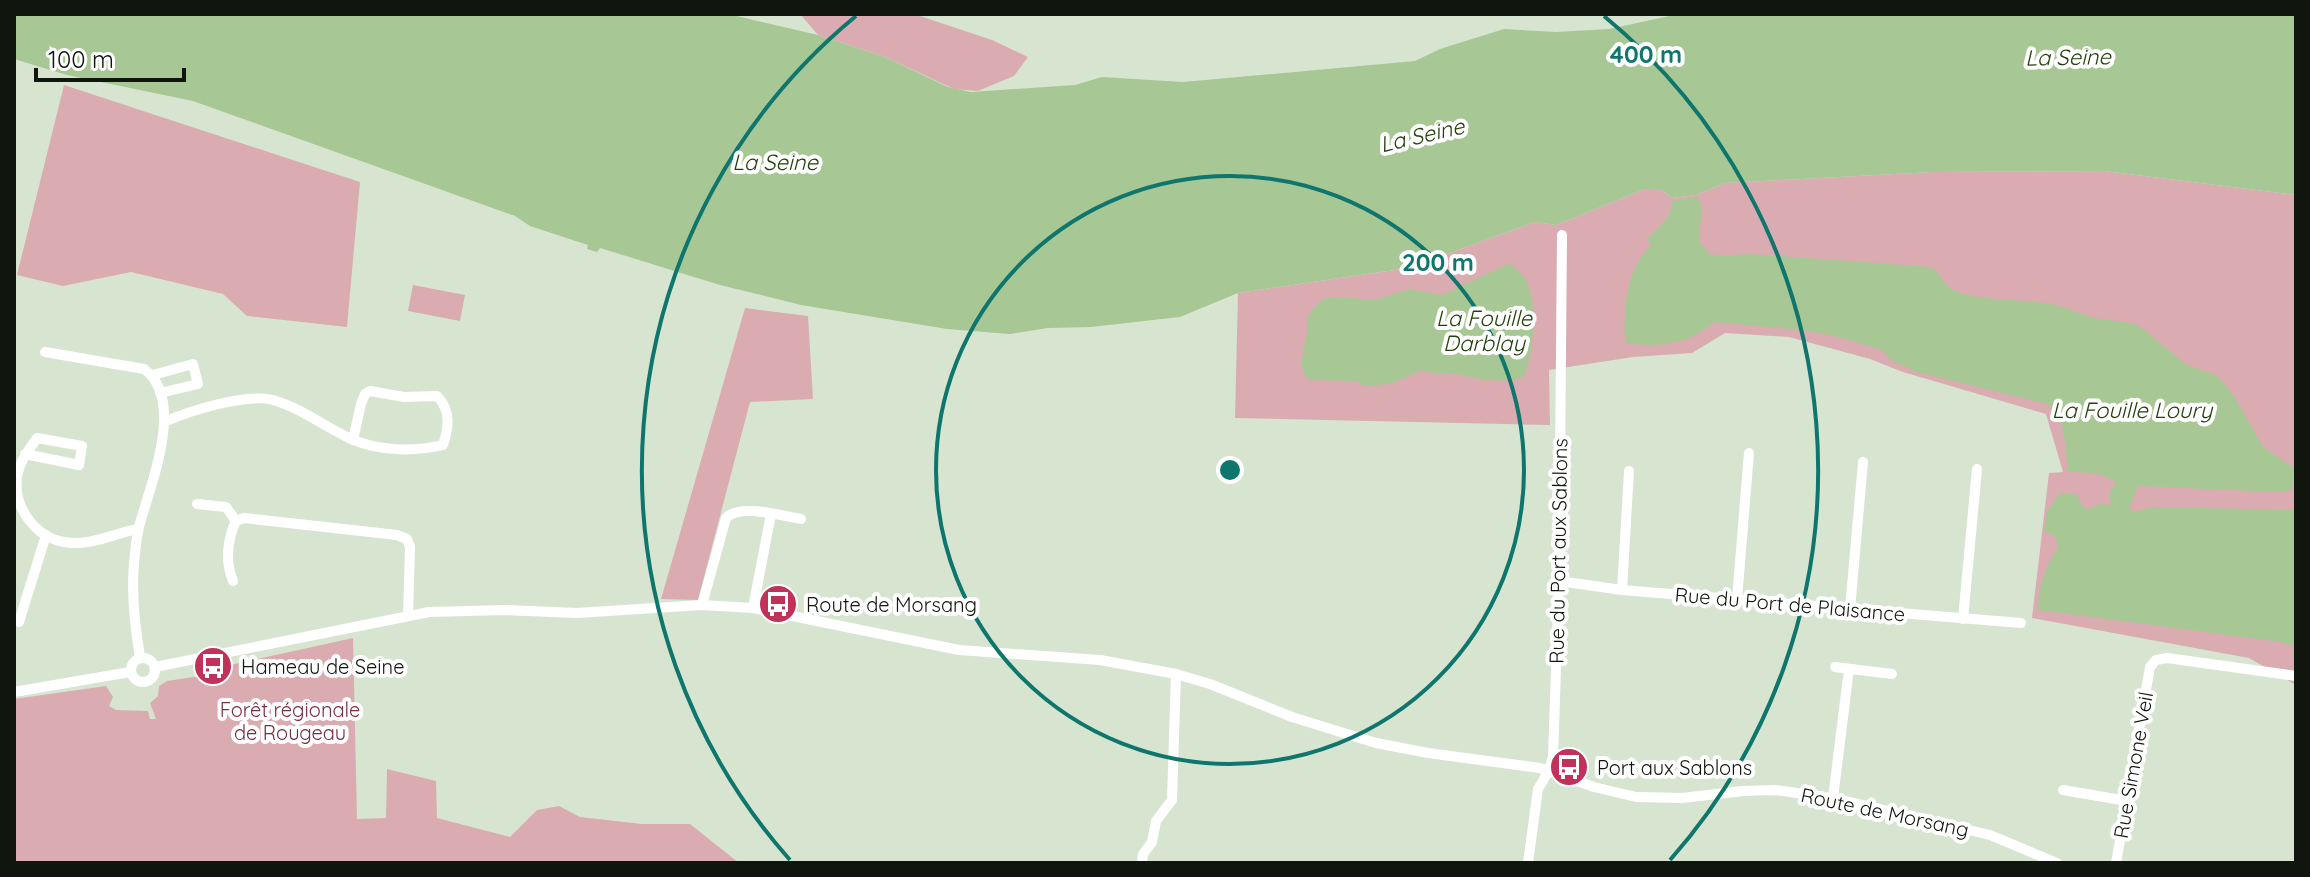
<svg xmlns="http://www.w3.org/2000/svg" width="2310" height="877" font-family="Quicksand,sans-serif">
  <rect width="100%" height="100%" fill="#d7e5d0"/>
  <g fill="#daacb2">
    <polygon points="800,14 914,14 992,40 1028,57 1014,76 978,91 954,89 885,57 818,35"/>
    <polygon points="64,85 360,182 347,327 247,316 223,294 131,272 63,286 17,275"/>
    <polygon points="2104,171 2296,195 2296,685 2249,658 2032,618 2049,473 2063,472 2046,414 1903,372 1870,359 1789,337 1725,333 1692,353 1633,357 1549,370 1550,425 1235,418 1238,293 1408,268 1535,222 1556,225 1645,189 1660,189 1672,198 1696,195 1725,183 1932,172"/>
    <polygon points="413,285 465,295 460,321 408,311"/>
    <polygon points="745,308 808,316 813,399 750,402 698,600 661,599"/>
    <polygon points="353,638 357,819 386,818 387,769 436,781 437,818 510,837 537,810 559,806 580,817 642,824 690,824 739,863 14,863 14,699 106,686 113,697 109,706 116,710 148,711 150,719 156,719 150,703 158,696 159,686 167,681 207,675 212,669"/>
  </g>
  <g fill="#a7c794">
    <polygon points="14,14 728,14 818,35 885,57 948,87 971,92 1075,85 1102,77 1183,82 1415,61 1440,49 1504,29 1556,32 1609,29 1679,14 2296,14 2296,195 2104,171 1932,172 1725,183 1696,195 1672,198 1660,189 1645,189 1556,225 1535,222 1408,268 1238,293 1180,317 1091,327 1048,328 1010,334 947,329 801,305 720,285 600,248 597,252 587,249 588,245 530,226 515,216 193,101 67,75 14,59"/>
    <path d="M1697 197 1702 206 1699 240 1709 254 1722 256 1750 254 1931 267C1941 273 1942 284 1952 289 1973 301 2019 299 2044 303 2061 305 2075 312 2091 317 2107 322 2123 319 2139 326L2187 365 2218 376 2234 396 2263 447 2294 468 2292 490 2276 492 2138 486 2129 509 2135 512 2151 507 2296 510V647L2281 642 2038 610C2039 586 2044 568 2058 548L2055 536 2044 531 2047 512 2060 493 2076 494 2082 505 2087 509 2100 504 2111 505 2109 494 2116 482 2099 474 2068 471C2065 449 2067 417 2047 404L1917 372 1891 360 1882 350 1842 338 1809 331 1716 322C1706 326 1699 335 1689 338 1670 346 1645 346 1625 343 1624 307 1625 272 1651 245L1647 239C1658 228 1672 218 1672 201Z"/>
    <path d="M1508 264C1544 278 1534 345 1525 375 1511 385 1478 379 1460 375 1447 371 1435 376 1422 370L1391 384 1364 386 1359 381 1307 380 1301 365 1307 331V317L1322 299 1337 297 1375 300 1409 289 1442 295Z"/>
  </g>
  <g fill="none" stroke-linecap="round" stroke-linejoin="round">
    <g stroke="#fff" stroke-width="10">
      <path d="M45 352 144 369C187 400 149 488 139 527 136 539 135 552 134 564 131 595 135 627 140 657"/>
      <polyline points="153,375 193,364 198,384 160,393"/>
      <path d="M164 422C189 411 246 393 273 400 301 408 325 427 351 439 379 451 413 452 443 445 449 427 451 410 437 396L404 397 370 391 365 394 361 404 353 440"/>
      <path d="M25 454 79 465 82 446 37 438C29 450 19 462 17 477 13 507 35 537 64 542 90 547 114 533 138 529"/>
      <polyline points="197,504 226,507 236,521"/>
      <path d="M233 581C225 562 227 540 236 521L244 518 397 535 407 539 410 547 408 616"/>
      <polyline points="1559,581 1622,590 2021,623"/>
      <polyline points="1622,590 1629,471"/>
      <polyline points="1737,599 1749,453"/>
      <path d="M702 605 726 518C740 503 782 516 801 519"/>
      <polyline points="753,608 771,514"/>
      <polyline points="1850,609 1863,462"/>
      <polyline points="1963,619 1977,469"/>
      <polyline points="19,622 46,535"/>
      <circle cx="143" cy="670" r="12"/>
      <polyline points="155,667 429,612 505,610 577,613 702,605 753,608 959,650 1100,660 1176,674 1210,684 1292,717 1376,743 1428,753 1540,768 1594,787 1636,797 1682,798 1743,791 1775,790 1833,798 1990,835 2057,863"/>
      <polyline points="1835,667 1892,674"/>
      <polyline points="14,692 130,672"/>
      <polyline points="2063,790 2127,801"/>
      <polyline points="1833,798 1849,669"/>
      <polyline points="1142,863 1143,854 1152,842 1156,821 1172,800 1176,674"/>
      <polyline points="1528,863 1538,789 1548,772 1553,757 1559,581 1562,235"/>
      <polyline points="2116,863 2150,667 2156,660 2167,658 2296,676"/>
    </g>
  </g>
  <g fill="none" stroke="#0f766e" stroke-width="4">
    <circle cx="1230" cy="470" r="294"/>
    <path d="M790 860A588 588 0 0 1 856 16M1604 16A588 588 0 0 1 1670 860"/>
  </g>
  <defs>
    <g id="bus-disc" transform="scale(2)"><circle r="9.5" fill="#c1325b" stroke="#fff"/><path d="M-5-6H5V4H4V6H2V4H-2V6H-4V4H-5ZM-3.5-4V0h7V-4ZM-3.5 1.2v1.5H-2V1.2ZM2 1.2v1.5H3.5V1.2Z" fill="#fff"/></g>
  </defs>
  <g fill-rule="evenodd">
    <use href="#bus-disc" x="778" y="604"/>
    <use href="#bus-disc" x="213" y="666"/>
    <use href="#bus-disc" x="1569" y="767"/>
  </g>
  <g text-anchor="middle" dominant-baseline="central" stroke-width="8" stroke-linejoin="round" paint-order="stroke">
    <g font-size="20" fill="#10150d" stroke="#fff">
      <text transform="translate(1558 551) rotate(-89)">Rue du Port aux Sablons</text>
      <text transform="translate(1790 604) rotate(5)">Rue du Port de Plaisance</text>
      <text transform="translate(2133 765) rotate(-80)">Rue Simone Veil</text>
      <text transform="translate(1885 812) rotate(12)">Route de Morsang</text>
    </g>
    <g font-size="20" fill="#10150d" stroke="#fff" text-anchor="start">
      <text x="806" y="604">Route de Morsang</text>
      <text x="241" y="666">Hameau de Seine</text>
      <text x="1597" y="767">Port aux Sablons</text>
    </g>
    <g font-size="20" fill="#7a2d3f" stroke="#fff">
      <text x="290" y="709">Forêt régionale<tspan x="290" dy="23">de Rougeau</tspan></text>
    </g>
    <g font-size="22" font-style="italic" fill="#23410b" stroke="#fff">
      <text transform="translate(2068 57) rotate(-1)">La Seine</text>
      <text transform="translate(1422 135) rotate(-13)">La Seine</text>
      <text x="775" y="162">La Seine</text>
      <text x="1484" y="318">La Fouille<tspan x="1484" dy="25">Darblay</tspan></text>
      <text x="2132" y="410">La Fouille Loury</text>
    </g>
  </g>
  <circle cx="1230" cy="470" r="12" fill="#0f766e" stroke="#fff" stroke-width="4"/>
  <g font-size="24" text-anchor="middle" font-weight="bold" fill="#0f766e" stroke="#fff" stroke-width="8" stroke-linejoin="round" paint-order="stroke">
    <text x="1646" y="63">400 m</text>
    <text x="1438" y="271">200 m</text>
  </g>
  <rect width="2310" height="877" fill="none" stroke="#10150d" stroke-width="32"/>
  <path d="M36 68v12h148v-12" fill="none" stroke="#10150d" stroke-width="4"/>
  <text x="48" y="68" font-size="24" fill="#10150d" stroke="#ffffff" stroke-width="6" paint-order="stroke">100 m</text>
</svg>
